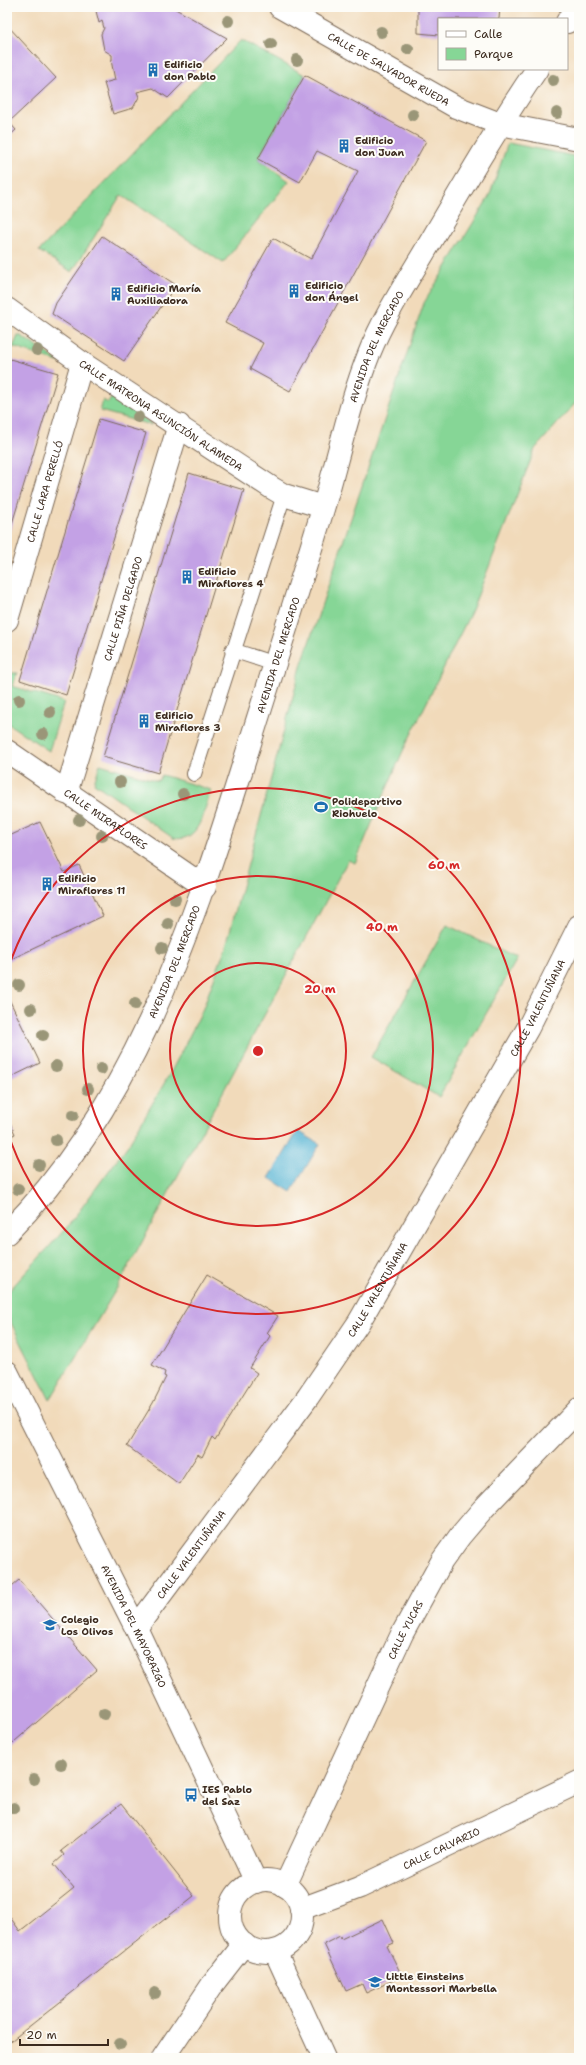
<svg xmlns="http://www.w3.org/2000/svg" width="586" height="2065" font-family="'Shantell Sans',sans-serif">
  <rect width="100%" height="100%" fill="#fdfcf7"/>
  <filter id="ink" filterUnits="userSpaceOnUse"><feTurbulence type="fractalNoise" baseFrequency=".025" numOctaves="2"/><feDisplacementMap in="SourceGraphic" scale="8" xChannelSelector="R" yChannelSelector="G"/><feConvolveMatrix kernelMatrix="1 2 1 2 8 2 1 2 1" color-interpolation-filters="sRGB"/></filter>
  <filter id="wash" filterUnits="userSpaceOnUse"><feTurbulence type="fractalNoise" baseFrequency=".012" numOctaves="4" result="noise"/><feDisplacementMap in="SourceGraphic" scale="16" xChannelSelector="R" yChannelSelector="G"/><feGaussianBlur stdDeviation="0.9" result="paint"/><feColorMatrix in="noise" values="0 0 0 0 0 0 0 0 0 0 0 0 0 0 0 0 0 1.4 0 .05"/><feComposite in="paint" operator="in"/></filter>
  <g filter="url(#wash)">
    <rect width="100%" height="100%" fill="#f1daba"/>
    <g fill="#86d696" stroke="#60805a">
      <polygon points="241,40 305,75 258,159 289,181 223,263 121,195 72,272 39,251"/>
      <polygon points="508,143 579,157 579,399 535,449 472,610 402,753 355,863 348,860 121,1281 50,1400 7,1315 7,1293 68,1226 128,1145 172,1070 202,1011 226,946 302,663 424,303 489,197"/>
      <polygon points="18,336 21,336 61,363 13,347"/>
      <polygon points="112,397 151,423 151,425 100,411 103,400 108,403"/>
      <polygon points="10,673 17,673 12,686 64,702 49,751 7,723 7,676"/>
      <path d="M100 764 158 781 162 775 211 790C204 809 200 844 173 838L94 783Z"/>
      <polygon points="447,925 517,959 439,1097 371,1057"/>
    </g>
    <polygon fill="#55b4d4" stroke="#486f79" points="298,1131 320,1144 291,1192 269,1178"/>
    <g id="blocks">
      <g fill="#c3a1e5">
        <polygon points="95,7 172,7 227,38 168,98 153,88 137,92 139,97 133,108 113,114 104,83 115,80 111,60 112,60 112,55 104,50 101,34 104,28 102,21 99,23"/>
        <polygon points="418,7 500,7 499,19 439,19 439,35 418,33"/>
        <polygon points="7,25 56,78 9,122 16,130 7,138"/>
        <polygon points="305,75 426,141 290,391 250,369 263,343 225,323 273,238 311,259 358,171 317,151 300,182 258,159"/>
        <polygon points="102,236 176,285 124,361 52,314 56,303"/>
        <polygon points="10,359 58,373 7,540 7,370"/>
        <polygon points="99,419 146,433 66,695 20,680"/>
        <polygon points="189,473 244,490 158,773 103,757"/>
        <polygon points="40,822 64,872 79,865 103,916 7,961 7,837"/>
        <polygon points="7,995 40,1063 7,1079"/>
        <polygon points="7,1116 15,1134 7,1138"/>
        <polygon points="207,1275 278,1316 267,1333 270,1336 250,1368 257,1373 215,1440 212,1437 202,1457 198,1454 179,1484 127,1446 153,1403 166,1377 164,1376 165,1372 152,1365"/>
        <polygon points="19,1580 97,1670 7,1748 7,1590"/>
        <polygon points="121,1804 194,1896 7,2044 7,1913 20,1931 74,1888 54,1864 64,1855 61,1851"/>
        <polygon points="383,1919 394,1943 387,1946 402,1976 366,1993 362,1984 346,1991 324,1944 340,1936 341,1939"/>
      </g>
    </g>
  </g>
  <g filter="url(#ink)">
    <use href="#blocks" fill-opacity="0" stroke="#7b6855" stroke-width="1"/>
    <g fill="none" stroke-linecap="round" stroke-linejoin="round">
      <g stroke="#7b6855" stroke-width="16">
        <g id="service">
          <polyline points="232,650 275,664"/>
          <polyline points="194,774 284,495"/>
        </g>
      </g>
      <g stroke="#7b6855" stroke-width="24">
        <g id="minor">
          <path id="s1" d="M280 7 456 107 500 124 579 139"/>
          <polyline points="567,22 576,7"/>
          <path id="s2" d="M7 309 82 363 272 488 284 495 323 507"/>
          <path id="s3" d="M7 620 82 363"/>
          <path id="s4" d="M7 751 205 887"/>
          <path id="s5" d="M66 793 179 425"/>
          <path id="s6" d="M7 1233C131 1109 188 939 240 775 268 687 296 598 323 509 338 459 350 401 369 354 384 316 408 280 428 246 463 186 498 126 537 69"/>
          <path id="s7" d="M7 1372 136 1628 256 1882"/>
          <path id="s8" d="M136 1628 308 1397 359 1322 528 1028 579 926"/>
          <circle cx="266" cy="1916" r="36"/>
          <path id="s9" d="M285 1886 402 1634 442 1561 460 1536 483 1509 579 1409"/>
          <path id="s10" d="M301 1909 360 1887 579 1782"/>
          <polyline points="275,1951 324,2058"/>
          <polyline points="163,2058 212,1985 244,1944"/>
        </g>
      </g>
      <use href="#service" stroke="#fff" stroke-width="14"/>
      <use href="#minor" stroke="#fff" stroke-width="22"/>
    </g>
    <g fill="#9a9678">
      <circle cx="228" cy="21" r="6"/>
      <circle cx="381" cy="32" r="6"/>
      <circle cx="271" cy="44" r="6"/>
      <circle cx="408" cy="49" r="6"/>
      <circle cx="297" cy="60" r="6"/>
      <circle cx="553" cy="80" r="6"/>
      <circle cx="557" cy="113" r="6"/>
      <circle cx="413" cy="115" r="6"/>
      <circle cx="37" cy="350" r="6"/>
      <circle cx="138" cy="417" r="6"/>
      <circle cx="19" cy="700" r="6"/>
      <circle cx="50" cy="712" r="6"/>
      <circle cx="43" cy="734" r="6"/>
      <circle cx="120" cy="782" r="6"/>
      <circle cx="183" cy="794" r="6"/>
      <circle cx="79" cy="820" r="6"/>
      <circle cx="102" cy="836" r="6"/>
      <circle cx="175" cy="899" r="6"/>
      <circle cx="168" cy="924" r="6"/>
      <circle cx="162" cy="948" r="6"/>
      <circle cx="19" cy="985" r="6"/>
      <circle cx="135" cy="1004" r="6"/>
      <circle cx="31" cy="1009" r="6"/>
      <circle cx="43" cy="1035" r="6"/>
      <circle cx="56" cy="1066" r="6"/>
      <circle cx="101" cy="1069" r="6"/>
      <circle cx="88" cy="1089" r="6"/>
      <circle cx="73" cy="1115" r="6"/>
      <circle cx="56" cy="1140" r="6"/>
      <circle cx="39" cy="1165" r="6"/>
      <circle cx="18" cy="1189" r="6"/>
      <circle cx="104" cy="1714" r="6"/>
      <circle cx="61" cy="1764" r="6"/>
      <circle cx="34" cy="1779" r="6"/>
      <circle cx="14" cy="1808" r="6"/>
      <circle cx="155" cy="1993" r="6"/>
      <circle cx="120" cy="2044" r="6"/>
    </g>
  </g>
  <g fill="none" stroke="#d62828" stroke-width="2">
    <circle cx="258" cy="1051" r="88"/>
    <circle cx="258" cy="1051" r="175"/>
    <path d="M7 972A263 263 0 1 1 7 1130"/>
  </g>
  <defs>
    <g id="building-bare" transform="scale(1.08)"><path d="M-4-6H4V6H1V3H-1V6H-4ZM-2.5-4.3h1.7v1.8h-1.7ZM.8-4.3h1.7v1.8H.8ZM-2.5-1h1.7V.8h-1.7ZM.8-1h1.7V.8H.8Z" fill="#1f6fb2" stroke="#fdfcf7" stroke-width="2.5" paint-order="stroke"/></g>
    <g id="stadium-bare" transform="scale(1.08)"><path d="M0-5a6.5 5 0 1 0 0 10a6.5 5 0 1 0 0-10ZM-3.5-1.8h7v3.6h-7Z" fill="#1f6fb2" stroke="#fdfcf7" stroke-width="2.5" paint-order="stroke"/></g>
    <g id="school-bare" transform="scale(1.08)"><path d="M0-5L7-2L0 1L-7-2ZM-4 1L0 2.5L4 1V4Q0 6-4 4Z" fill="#1f6fb2" stroke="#fdfcf7" stroke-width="2.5" paint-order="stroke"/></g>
    <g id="bus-bare" transform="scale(1.08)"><path d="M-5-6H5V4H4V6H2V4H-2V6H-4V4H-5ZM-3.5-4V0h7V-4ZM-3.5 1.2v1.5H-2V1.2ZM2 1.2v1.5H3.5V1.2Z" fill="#1f6fb2" stroke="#fdfcf7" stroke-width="2.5" paint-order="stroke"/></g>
  </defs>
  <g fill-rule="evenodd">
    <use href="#building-bare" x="153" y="70"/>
    <use href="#building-bare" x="344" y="146"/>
    <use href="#building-bare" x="294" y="291"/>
    <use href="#building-bare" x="116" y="294"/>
    <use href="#building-bare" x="187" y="577"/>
    <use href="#building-bare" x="144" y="721"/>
    <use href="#stadium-bare" x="321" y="807"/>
    <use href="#building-bare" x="47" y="884"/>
    <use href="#school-bare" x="50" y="1625"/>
    <use href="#bus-bare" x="191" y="1795"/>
    <use href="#school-bare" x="375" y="1982"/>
  </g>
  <g text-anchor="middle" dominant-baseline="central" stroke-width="4" stroke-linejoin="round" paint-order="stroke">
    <g font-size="10" font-weight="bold" fill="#3b2a1e" stroke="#fdfcf7" text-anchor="start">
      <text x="164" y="64">Edificio<tspan x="164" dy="12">don Pablo</tspan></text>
      <text x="355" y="140">Edificio<tspan x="355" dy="12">don Juan</tspan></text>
      <text x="305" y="285">Edificio<tspan x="305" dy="12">don Ángel</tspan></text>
      <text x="127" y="288">Edificio María<tspan x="127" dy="12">Auxiliadora</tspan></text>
      <text x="198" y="571">Edificio<tspan x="198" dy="12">Miraflores 4</tspan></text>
      <text x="155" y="715">Edificio<tspan x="155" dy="12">Miraflores 3</tspan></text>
      <text x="332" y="801">Polideportivo<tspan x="332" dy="12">Riohuelo</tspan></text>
      <text x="58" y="878">Edificio<tspan x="58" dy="12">Miraflores 11</tspan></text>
      <text x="61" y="1619">Colegio<tspan x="61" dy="12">Los Olivos</tspan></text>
      <text x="202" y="1789">IES Pablo<tspan x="202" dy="12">del Saz</tspan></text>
      <text x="386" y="1976">Little Einsteins<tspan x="386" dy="12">Montessori Marbella</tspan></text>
    </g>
    <g font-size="10" fill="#3b2a1e" stroke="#fdfcf7">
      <text stroke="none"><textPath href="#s1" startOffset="125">CALLE DE SALVADOR RUEDA</textPath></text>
      <text stroke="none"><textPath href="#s6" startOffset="969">AVENIDA DEL MERCADO</textPath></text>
      <text stroke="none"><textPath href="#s2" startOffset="187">CALLE MATRONA ASUNCIÓN ALAMEDA</textPath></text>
      <text stroke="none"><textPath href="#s3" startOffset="134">CALLE LARA PERELLÓ</textPath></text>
      <text stroke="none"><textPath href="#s5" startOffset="193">CALLE PIÑA DELGADO</textPath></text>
      <text stroke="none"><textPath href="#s6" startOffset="645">AVENIDA DEL MERCADO</textPath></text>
      <text stroke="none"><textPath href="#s4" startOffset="120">CALLE MIRAFLORES</textPath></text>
      <text stroke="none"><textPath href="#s6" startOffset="321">AVENIDA DEL MERCADO</textPath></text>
      <text stroke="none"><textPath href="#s8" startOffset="740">CALLE VALENTUÑANA</textPath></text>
      <text stroke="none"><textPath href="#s8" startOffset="416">CALLE VALENTUÑANA</textPath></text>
      <text stroke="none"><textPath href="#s8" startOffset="92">CALLE VALENTUÑANA</textPath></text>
      <text stroke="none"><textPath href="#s7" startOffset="284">AVENIDA DEL MAYORAZGO</textPath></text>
      <text stroke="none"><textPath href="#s9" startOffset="283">CALLE YUCAS</textPath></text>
      <text stroke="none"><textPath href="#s10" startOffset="153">CALLE CALVARIO</textPath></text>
    </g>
  </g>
  <circle cx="258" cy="1051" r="6" fill="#d62828" stroke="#fdfcf7" stroke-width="2"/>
  <g font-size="12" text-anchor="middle" font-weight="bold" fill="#d62828" stroke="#fdfcf7" stroke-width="4" stroke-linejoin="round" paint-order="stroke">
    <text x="444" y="869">60 m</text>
    <text x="382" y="931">40 m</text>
    <text x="320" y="993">20 m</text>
  </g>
  <rect width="586" height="2065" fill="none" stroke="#fdfcf7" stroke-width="24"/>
  <rect x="438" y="18" width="130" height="52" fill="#fdfcf7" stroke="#afa8a0"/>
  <rect x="446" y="31" width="20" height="6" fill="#ffffff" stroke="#afa8a0"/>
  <text x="474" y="38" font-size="12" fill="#3b2a1e">Calle</text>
  <rect x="446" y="48" width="20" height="12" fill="#86d696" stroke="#afa8a0"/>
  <text x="474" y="58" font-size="12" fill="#3b2a1e">Parque</text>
  <path d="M20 2039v6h88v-6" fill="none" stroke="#3b2a1e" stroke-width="2"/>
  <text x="26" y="2039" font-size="12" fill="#3b2a1e" stroke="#fdfcf7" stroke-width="3" paint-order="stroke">20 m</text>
</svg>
